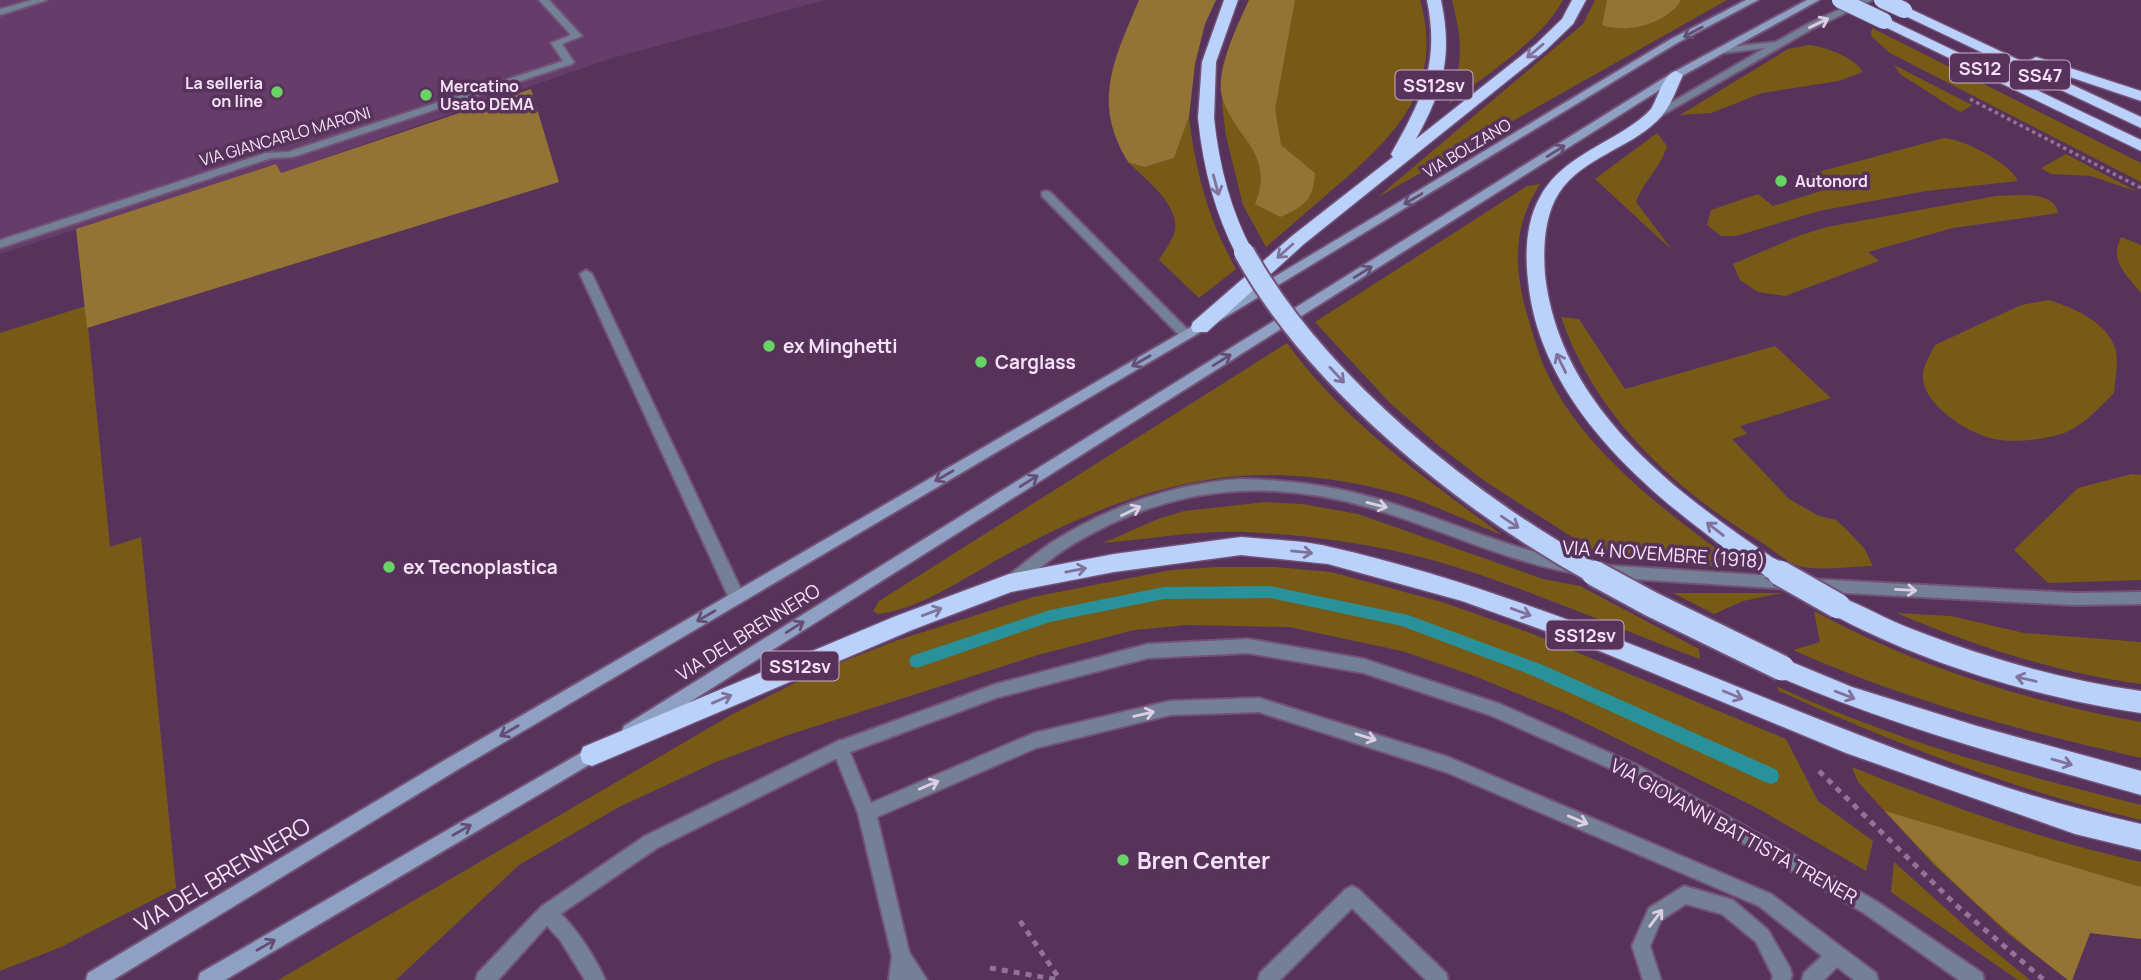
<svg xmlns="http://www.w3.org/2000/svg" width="2141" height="980" font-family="Manrope,sans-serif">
  <rect width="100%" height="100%" fill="#57335b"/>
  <polygon fill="#653c6a" points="0,0 825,0 609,59 281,173 276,164 0,254"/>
  <g fill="#785a17">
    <path d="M1249 0H1420C1444 84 1399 133 1339 184 1315 205 1290 226 1266 247L1243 205 1226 136 1222 104 1223 66Z"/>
    <path d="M1452 0H1563C1541 41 1485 75 1449 104 1463 62 1463 44 1452 0Z"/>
    <polygon points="1595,0 1727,0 1378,197 1583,24"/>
    <polygon points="1872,28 2141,163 2141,182 1890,53 1871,36"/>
    <path d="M1809 45C1826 47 1854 57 1863 72L1838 81 1762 93 1711 113 1680 115 1788 49Z"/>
    <polygon points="1894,65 1972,105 1961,112 1953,108 1900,74"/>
    <path d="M1189 117C1195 171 1209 222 1236 269L1199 298 1159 260C1164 251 1173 240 1175 230 1179 204 1145 179 1129 163L1145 167 1174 158Z"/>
    <path d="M1657 133 1667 146C1660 169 1644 180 1636 202L1672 250 1595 179Z"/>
    <path d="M1944 138C1963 139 2010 163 2018 181L1926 191 1819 211 1736 236H1721L1707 225 1711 210 1758 194 1773 206 1830 188 1811 174Z"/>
    <polygon points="2066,154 2138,192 2091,176 2051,174 2041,168"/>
    <path d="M1540 184C1511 229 1514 272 1529 321 1534 338 1539 356 1546 371 1584 454 1673 517 1744 569L1602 556 1486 482 1439 446 1390 403 1315 322 1527 186Z"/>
    <path d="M1996 196C2015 196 2054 189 2058 213L1953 228 1868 252 1879 261 1785 296 1758 292 1740 280 1733 264 1801 235 1827 227Z"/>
    <path d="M2121 237 2141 245V293C2126 274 2109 261 2121 237Z"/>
    <path d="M2049 300C2073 308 2106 321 2115 348 2119 360 2115 380 2114 393 2099 408 2079 430 2058 435 2039 440 2014 443 1994 439 1969 434 1921 404 1923 375 1923 366 1931 353 1935 345L2021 305Z"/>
    <polygon points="86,306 110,547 141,537 176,888 61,947 0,971 0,333"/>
    <path d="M1561 317 1579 319 1625 389 1775 346 1831 398 1740 426 1747 434 1732 439 1789 499 1819 516 1836 520 1846 529 1864 548 1873 566C1852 566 1825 571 1804 567 1789 565 1771 548 1758 540 1671 487 1595 415 1561 317Z"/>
    <path d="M1287 343C1343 421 1426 479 1502 535 1468 522 1434 504 1399 494 1254 454 1151 480 1021 547 978 568 925 609 878 614L873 611 879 601Z"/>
    <polygon points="2132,474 2141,475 2141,580 2048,583 2014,550 2078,488"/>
    <path d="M1265 502 1302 504 1358 514 1543 579 1580 586 1699 649 1700 659C1611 626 1517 583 1425 558 1367 543 1306 535 1246 532 1197 530 1151 539 1103 543L1158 519 1184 511Z"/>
    <polygon points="1217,567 1275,567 1331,572 1442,602 1533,634 1786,739 1818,801 1873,841 1866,871 1759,809 1565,713 1472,675 1402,651 1289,627 1187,625 1134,630 1038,655 788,735 716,762 619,807 519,865 396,980 278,980 731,715 821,670 898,640 1033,597 1171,570"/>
    <polygon points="1673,593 1783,593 1743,601 1714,614"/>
    <path d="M1814 611C1917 667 2026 701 2141 722V758C2022 731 1904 700 1793 650L1820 642Z"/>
    <path d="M1897 613 1951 616 2024 633 2141 642V684C2056 672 1976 647 1897 613Z"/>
    <path d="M1776 686C1893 740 2017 774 2141 805V820C2016 791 1896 744 1779 691Z"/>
    <path d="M1852 767C1946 805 2041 840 2141 862V939L2090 933 2072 980H2068L2007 933 1933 864 1858 782Z"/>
    <polygon points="1894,862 1975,935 2030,980 2018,980 1891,892"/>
  </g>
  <g fill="#947434">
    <path d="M1139 0H1216L1205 24 1195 64 1189 117 1174 158 1145 167 1129 163C1091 103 1114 60 1139 0Z"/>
    <path d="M1249 0H1295L1275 109 1281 145 1315 173C1314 199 1304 207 1280 217L1255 204C1276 152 1235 140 1222 97 1215 71 1238 24 1249 0Z"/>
    <path d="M1607 0H1681C1667 24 1627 34 1602 25Z"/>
    <polygon points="531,89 559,182 87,328 76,229 276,164 281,173"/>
    <path d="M1885 811 2141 887V939L2090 933 2072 980H2068C2001 929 1942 874 1885 811Z"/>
  </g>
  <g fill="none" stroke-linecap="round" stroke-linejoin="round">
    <polygon fill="#299199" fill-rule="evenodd" points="1270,586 1408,615 1543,665 1777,770 1779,776 1777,782 1771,784 1765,782 1531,675 1402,626 1270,598 1164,599 1050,622 917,668 911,666 909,661 911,656 1050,610 1164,587"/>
    <g stroke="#745277" stroke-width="4">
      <g id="lane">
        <polygon points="32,0 47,0 0,15 0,9"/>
        <polygon points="539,0 549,0 582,36 562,44 574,62 572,64 293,157 271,158 0,248 0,240 266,153 288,152 563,61 551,43 571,35"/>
        <polygon points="1860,0 1872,0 1812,29 1657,118 1653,119 1648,116 1765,48 1723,53 1718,50 1720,48 1776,42 1806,25"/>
        <polygon points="1046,191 1050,192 1190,332 1192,335 1190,338 1182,338 1042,196 1042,192"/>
        <polygon points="586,270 592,274 745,598 742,602 737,604 732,602 729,598 580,274"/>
        <polygon points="1259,698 1448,757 1771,894 1876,973 1878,980 1854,980 1837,967 1824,980 1802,980 1804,973 1822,956 1759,906 1446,772 1259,712 1170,715 1036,748 877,817 909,952 927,980 889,980 892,956 858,813 832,748 834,743 840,740 846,743 871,803 1034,733 1170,701"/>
        <polygon points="1352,886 1358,889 1446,973 1448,980 1426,980 1352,908 1280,980 1258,980 1260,973 1346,889"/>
        <polygon points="1684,886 1733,900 1768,930 1790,968 1792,975 1790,980 1772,980 1773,976 1756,942 1722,914 1686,904 1661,920 1650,946 1661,980 1643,980 1632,946 1649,908"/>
        <path d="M547 904C567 912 597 960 605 980H585L560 940 541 919 538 913 541 907Z"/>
      </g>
    </g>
    <g stroke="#745277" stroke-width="4">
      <g id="street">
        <path d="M1241 479C1286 480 1330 485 1374 498 1444 518 1508 550 1580 562L1585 564 1587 568 1585 572 1580 574C1512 563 1452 534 1387 513 1272 475 1168 484 1065 549 1049 560 1034 573 1018 584L1013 586 1008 584 1006 580 1008 576C1022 565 1036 553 1051 543 1107 507 1175 483 1241 479Z"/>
        <polygon points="1600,565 1790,577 1795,579 1797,583 1795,587 1790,589 1600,577 1595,575 1593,571 1595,567"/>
        <polygon points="1810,579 2074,593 2141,592 2141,604 2074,605 1810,591 1805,589 1803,585 1805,581"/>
        <polygon points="1248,639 1364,659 1500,704 1639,766 1876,901 1982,973 1984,980 1959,980 1864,913 1627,776 1490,715 1364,673 1248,653 1148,658 996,698 845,754 657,848 553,919 498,980 476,980 478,973 541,907 645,836 834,743 996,684 1148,644"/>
      </g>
    </g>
    <g stroke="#745277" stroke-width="4">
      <g id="secondary">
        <polygon points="1746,0 1758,0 1677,43 1204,330 457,770 113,980 86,980 88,973 445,760 1196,324 1671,39"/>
        <polygon points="1807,0 1819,0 1680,77 636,736 630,738 624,736 622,731 624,726 1672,73"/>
        <polygon points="598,743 604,746 606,751 604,756 225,980 198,980 200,973"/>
      </g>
    </g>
    <g stroke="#745277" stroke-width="3">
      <g id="highway">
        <polygon points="1224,0 1238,0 1216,62 1214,118 1206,123 1198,118 1202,62"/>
        <path d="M1427 0H1441C1453 56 1443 90 1416 139L1536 44 1562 19 1572 0H1586L1573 24 1546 50 1304 244 1207 332H1193L1191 327 1193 322 1292 236 1393 157 1391 154C1422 99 1440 64 1427 0Z"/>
        <polygon points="1904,6 2141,117 2141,128 1899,13 1899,7"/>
        <polygon points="1884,17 2141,140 2141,151 1879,24 1879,18"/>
        <polygon points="2036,57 2141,91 2141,101 2031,64 2029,61"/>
        <path d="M1676 71 1683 75C1676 90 1670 109 1657 121 1628 149 1582 158 1559 193 1544 216 1543 249 1545 275 1560 408 1676 493 1779 562L1782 568 1779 574 1771 577C1747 569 1725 548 1705 533 1623 471 1538 388 1528 280 1525 252 1526 222 1540 197 1558 163 1595 149 1626 129 1635 123 1644 117 1651 109 1658 98 1663 74 1676 71Z"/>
        <path d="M1241 537C1270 540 1302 540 1330 547 1610 610 1861 762 2141 824V850L2075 834 1846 753 1590 647 1462 601 1328 564 1241 555 1114 572 1011 592 912 630 592 766 583 763 580 755 583 747 896 616 1009 574 1114 554Z"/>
        <path d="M1838 596C1863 605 1887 620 1912 629 1986 658 2062 680 2141 691V713C2039 698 1920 663 1830 613L1827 606 1830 599Z"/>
        <path d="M1782 658 1852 687 1977 726 2141 771V795C2017 760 1892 726 1774 675L1770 668 1774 661Z"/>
      </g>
    </g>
    <polyline stroke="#937496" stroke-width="3.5" stroke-dasharray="3.5 3.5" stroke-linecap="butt" points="1970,99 2141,188"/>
    <g stroke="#937496" stroke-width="5" stroke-dasharray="6 6" stroke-linecap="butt">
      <polyline points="1819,771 1956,905 2044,980"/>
      <polyline points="1020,921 1059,978"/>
      <polyline points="990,968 1060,980"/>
    </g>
    <use href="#lane" fill="#748095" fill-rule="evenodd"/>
    <use href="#street" fill="#748095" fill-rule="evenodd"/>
    <use href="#secondary" fill="#8fa1c3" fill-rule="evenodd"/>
    <use href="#highway" fill="#bad1fb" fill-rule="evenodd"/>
    <g stroke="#745277" stroke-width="18" stroke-linecap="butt">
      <g id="highway-bridge-far2">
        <polyline points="1840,0 1884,21"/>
        <polyline points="1882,0 1904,10"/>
        <path d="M1206 118C1211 167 1222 211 1245 254"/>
      </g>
    </g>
    <g stroke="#745277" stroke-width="24" stroke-linecap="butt">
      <g id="highway-bridge-far1">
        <path d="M1244 252C1316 383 1468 504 1597 575"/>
        <polyline points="1771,568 1783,575"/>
      </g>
    </g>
    <g stroke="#745277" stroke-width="29" stroke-linecap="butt">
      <g id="highway-bridge">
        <polyline points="1594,573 1651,604 1782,668"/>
        <polyline points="1780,573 1838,606"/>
      </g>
    </g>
    <use href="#highway-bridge-far2" stroke="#bad1fb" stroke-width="16"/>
    <use href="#highway-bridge-far1" stroke="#bad1fb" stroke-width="20"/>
    <use href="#highway-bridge" stroke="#bad1fb" stroke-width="25"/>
  </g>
  <defs><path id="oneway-shaft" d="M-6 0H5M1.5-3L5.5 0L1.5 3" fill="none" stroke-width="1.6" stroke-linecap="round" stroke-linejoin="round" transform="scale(1.75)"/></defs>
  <g stroke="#ddcee5">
    <use href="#oneway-shaft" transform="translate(1819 23) rotate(-25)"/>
    <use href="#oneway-shaft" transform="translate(1377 505) rotate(14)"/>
    <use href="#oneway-shaft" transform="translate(1131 511) rotate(-25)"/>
    <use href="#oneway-shaft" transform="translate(1906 590) rotate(3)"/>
    <use href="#oneway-shaft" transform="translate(1144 714) rotate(-13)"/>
    <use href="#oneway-shaft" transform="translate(1366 737) rotate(17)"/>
    <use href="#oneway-shaft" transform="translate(929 785) rotate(-23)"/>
    <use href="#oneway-shaft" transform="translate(1578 820) rotate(23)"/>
    <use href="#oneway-shaft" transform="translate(1656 918) rotate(-53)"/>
  </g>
  <g stroke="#654e75">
    <use href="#oneway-shaft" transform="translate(1693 32) rotate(152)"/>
    <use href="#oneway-shaft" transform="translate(1556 151) rotate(-32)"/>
    <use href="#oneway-shaft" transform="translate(1413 199) rotate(149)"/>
    <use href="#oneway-shaft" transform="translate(1363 272) rotate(-32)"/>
    <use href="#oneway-shaft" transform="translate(1222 360) rotate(-32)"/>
    <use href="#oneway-shaft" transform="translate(1141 361) rotate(150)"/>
    <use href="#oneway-shaft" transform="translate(944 476) rotate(150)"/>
    <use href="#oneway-shaft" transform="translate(1029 481) rotate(-32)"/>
    <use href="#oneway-shaft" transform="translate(706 616) rotate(150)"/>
    <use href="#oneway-shaft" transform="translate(795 627) rotate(-32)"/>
    <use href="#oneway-shaft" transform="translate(509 731) rotate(150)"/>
    <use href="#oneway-shaft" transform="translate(462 830) rotate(-30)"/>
    <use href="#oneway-shaft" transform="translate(266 945) rotate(-30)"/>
  </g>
  <g stroke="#7f729b">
    <use href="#oneway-shaft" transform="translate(1535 51) rotate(140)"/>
    <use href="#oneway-shaft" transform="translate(1216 185) rotate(75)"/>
    <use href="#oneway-shaft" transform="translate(1285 251) rotate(138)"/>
    <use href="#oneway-shaft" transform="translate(1561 363) rotate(-116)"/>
    <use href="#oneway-shaft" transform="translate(1337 375) rotate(47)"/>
    <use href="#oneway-shaft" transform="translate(1510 522) rotate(34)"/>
    <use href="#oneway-shaft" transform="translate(1715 529) rotate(-142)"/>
    <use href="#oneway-shaft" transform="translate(1302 552) rotate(6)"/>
    <use href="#oneway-shaft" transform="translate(1076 570) rotate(-11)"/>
    <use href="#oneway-shaft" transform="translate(932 612) rotate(-21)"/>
    <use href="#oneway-shaft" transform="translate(1521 612) rotate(20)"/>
    <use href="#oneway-shaft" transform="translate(2026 679) rotate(-167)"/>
    <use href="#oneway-shaft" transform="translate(1733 695) rotate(22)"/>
    <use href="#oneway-shaft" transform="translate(1845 695) rotate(21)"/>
    <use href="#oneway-shaft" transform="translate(722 699) rotate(-23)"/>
    <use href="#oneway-shaft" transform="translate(2062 762) rotate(16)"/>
  </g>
  <g fill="#68d465" stroke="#57335b" stroke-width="2.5">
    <circle cx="277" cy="92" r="7"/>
    <circle cx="426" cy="95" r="7"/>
    <circle cx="1781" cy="181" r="7"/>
    <circle cx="769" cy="346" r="7"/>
    <circle cx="981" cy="362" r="7"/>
    <circle cx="389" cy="567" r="7"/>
    <circle cx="1123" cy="860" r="7"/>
  </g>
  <g text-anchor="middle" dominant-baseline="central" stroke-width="7" stroke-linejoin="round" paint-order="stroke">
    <g font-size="16" font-weight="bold" fill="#f7e1f9" stroke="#57335b" text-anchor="start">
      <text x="263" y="83" text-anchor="end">La selleria<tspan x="263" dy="18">on line</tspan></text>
      <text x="440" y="86">Mercatino<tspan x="440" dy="18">Usato DEMA</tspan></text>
      <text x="1795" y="181">Autonord</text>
    </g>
    <g font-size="16" fill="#f7e1f9" stroke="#57335b">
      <text transform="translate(285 136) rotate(-16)">VIA GIANCARLO MARONI</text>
      <text transform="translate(1467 148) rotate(-31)">VIA BOLZANO</text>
    </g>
    <g fill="#57335b" stroke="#c7adca" stroke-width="2">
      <rect x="1950" y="53.5" width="60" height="29" rx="5"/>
      <rect x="2010" y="60.5" width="60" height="29" rx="5"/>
      <rect x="1395.5" y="70.5" width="77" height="29" rx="5"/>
      <rect x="1546.5" y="620.5" width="77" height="29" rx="5"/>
      <rect x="761.5" y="651.5" width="77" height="29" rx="5"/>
    </g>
    <g font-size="18" font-weight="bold" fill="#f7e1f9">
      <text x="1980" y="68">SS12</text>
      <text x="2040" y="75">SS47</text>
      <text x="1434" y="85">SS12sv</text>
      <text x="1585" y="635">SS12sv</text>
      <text x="800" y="666">SS12sv</text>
    </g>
    <g font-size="19" font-weight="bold" fill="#f7e1f9" stroke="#57335b" text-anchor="start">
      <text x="783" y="346">ex Minghetti</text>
      <text x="995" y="362">Carglass</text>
      <text x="403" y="567">ex Tecnoplastica</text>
    </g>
    <g font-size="19" fill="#f7e1f9" stroke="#57335b">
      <text transform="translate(1664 554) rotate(4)">VIA 4 NOVEMBRE (1918)</text>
      <text transform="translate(748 632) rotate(-32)">VIA DEL BRENNERO</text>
      <text transform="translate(1734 831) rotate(29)">VIA GIOVANNI BATTISTA TRENER</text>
    </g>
    <g font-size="23" font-weight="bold" fill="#f7e1f9" stroke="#57335b" text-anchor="start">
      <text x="1137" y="860">Bren Center</text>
    </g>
    <g font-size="23" fill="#f7e1f9" stroke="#57335b">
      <text transform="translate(222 874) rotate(-31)">VIA DEL BRENNERO</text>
    </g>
  </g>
</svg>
